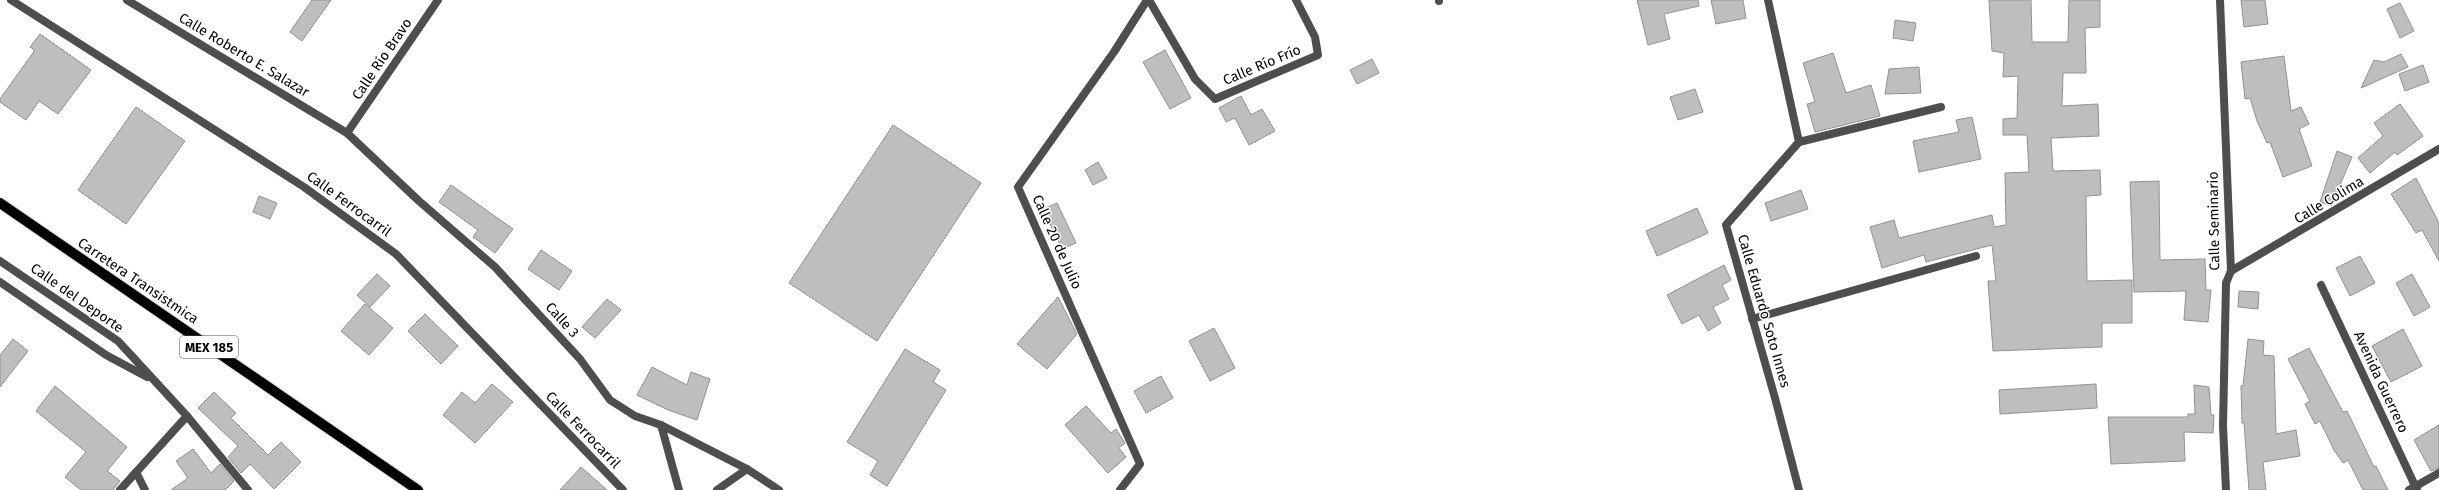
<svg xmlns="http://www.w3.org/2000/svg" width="2439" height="490" font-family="'Fira Sans',sans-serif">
  <rect width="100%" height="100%" fill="#fff"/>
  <g fill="#bebebe" stroke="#929292">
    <polygon points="312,0 331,0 302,41 290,32"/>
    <polygon points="1637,0 1698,0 1699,6 1664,14 1670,39 1648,45"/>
    <polygon points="1711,0 1743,0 1746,18 1716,24"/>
    <polygon points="1989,0 2031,0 2032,42 2068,42 2069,0 2100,0 2100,27 2085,28 2086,73 2063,73 2062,106 2098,104 2099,136 2051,138 2053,171 2100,170 2101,195 2086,196 2087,281 2132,280 2132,323 2102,323 2102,347 1993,351 1988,281 1996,281 1992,245 1926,262 1924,255 1882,268 1870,227 1894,220 1899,238 1992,215 1994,227 2006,225 2005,173 2029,172 2027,135 2003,135 2003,119 2017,118 2018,76 2003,77 2004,53 1992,51"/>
    <polygon points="2241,0 2265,0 2268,24 2244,27"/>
    <polygon points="2400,3 2414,31 2400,38 2387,9"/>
    <polygon points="1895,20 1916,23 1913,41 1893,38"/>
    <polygon points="40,34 91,70 58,114 39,101 26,120 0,102 0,99 35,50 30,47"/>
    <polygon points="1165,50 1191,98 1170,109 1143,62"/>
    <polygon points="1833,53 1846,93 1871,85 1880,116 1815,132 1807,104 1815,102 1803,63"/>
    <polygon points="2401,54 2408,67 2361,88 2374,60 2384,62"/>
    <polygon points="2284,56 2291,111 2301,107 2309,124 2299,129 2312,166 2283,177 2270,142 2267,143 2257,121 2250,98 2245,99 2241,62"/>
    <polygon points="1372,59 1379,73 1357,84 1350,70"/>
    <polygon points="2423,65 2429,82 2405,91 2399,74"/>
    <polygon points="1919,67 1921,93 1885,94 1889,69"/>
    <polygon points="1695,89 1703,112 1678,120 1670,97"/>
    <polygon points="1241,96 1251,115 1262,109 1275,131 1249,145 1235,118 1226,122 1219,108"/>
    <polygon points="2400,104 2423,136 2397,155 2395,152 2370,173 2358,158 2383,136 2374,123"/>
    <polygon points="136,107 185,141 126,224 78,190"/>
    <polygon points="1972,117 1981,159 1919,172 1913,141 1959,132 1956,120"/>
    <polygon points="893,125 981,183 877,341 789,283"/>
    <polygon points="2337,151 2352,157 2331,206 2320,202"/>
    <polygon points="1098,162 1107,178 1093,185 1085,170"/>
    <polygon points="2416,178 2439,223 2439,261 2422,230 2416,233 2391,194"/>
    <polygon points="2159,181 2160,260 2205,259 2206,290 2211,290 2208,322 2184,320 2186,291 2134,292 2130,182"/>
    <polygon points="451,185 513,229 495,253 473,237 478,230 439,202"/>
    <polygon points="1801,190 1808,209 1771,221 1765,203"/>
    <polygon points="259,196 277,203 270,219 253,212"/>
    <polygon points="1057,203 1076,243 1062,249 1043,209"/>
    <polygon points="1697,208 1708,233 1657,256 1646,231"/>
    <polygon points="541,250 572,271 559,290 528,269"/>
    <polygon points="2360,256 2375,283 2350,296 2336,268"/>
    <polygon points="1724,265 1731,280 1722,285 1729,299 1713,307 1721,323 1708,331 1699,315 1682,324 1667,295"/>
    <polygon points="377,274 390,286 370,307 357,295"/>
    <polygon points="2412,274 2430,307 2414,316 2396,283"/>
    <polygon points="2239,291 2259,292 2258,309 2238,307"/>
    <polygon points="1058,297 1077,334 1047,369 1017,344"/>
    <polygon points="607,299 621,310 595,338 582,327"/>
    <polygon points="365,304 393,328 369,355 341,331"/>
    <polygon points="425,314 458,346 441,364 408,331"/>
    <polygon points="1214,328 1235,368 1210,381 1189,341"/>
    <polygon points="2403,329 2422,366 2391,382 2372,346"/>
    <polygon points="13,339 28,351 0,387 0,355"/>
    <polygon points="2248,339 2264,341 2263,355 2274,356 2276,434 2296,430 2300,456 2263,462 2266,490 2249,490 2244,423 2242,423 2241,386 2243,386"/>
    <polygon points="2309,348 2343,412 2347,411 2374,467 2376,466 2388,490 2363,490 2348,460 2343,463 2334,450 2320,421 2315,424 2305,404 2310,401 2288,359"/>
    <polygon points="905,349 940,370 933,382 946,390 887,486 870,475 878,461 847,442"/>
    <polygon points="652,367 687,385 691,372 710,379 697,420 668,410 637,395"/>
    <polygon points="1161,376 1173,398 1146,413 1134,391"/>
    <polygon points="492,384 513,402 475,443 443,415 462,392 475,403"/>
    <polygon points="2096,384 2097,408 2000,414 1999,390"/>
    <polygon points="2194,385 2209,387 2211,415 2214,415 2213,433 2184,432 2185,461 2111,464 2108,417 2188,417 2188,414 2195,414"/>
    <polygon points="55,386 127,447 107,471 120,481 113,490 81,490 65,477 86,452 36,411"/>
    <polygon points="214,392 236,413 231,418 268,455 281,442 301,462 274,489 250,464 241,473 228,457 238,446 198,408"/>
    <polygon points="1086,406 1111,433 1116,429 1125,443 1119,448 1126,457 1108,473 1065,425"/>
    <polygon points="2439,425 2439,468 2431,471 2414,440"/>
    <polygon points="193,449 211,473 220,464 234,481 225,490 171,490 188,478 176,461"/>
    <polygon points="581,467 607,490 560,490"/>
  </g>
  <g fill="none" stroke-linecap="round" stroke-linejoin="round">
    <g stroke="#dbdbdb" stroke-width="12">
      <polyline id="primary" points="0,203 418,490"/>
    </g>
    <g stroke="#4e4e4e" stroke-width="8">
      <polyline points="11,0 304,187 396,254 623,490"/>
      <polyline points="127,0 347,133 419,201 495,267 580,359 610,400 635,416 661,425 747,469 779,490"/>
      <polyline points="1149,0 1195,79 1215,99 1318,55 1315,37 1296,0"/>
      <polyline points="1439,0 1439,1"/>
      <polyline points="1768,0 1799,142 1726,225 1775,398 1799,490"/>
      <polyline points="347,133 438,0"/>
      <polyline points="1799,142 1941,107"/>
      <polyline points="0,261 118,341 187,416 248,490"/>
      <polyline points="2231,271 2439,149"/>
      <polyline points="0,282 106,355 147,377"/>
      <polyline points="2321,285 2417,490"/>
      <polyline points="1752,319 1976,256"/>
      <polyline points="661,425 679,490"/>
      <polyline points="136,472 145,490"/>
      <polyline points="120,490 187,416"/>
      <polyline points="717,490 747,469"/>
      <polyline points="1120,490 1140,464 1018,187 1114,52 1147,0"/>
      <polyline points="2409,490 2439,473"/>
    </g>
    <polyline stroke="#4e4e4e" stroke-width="8" points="2220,0 2231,271 2226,283 2223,426 2226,490"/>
    <use href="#primary" stroke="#000" stroke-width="10"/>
  </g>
  <g text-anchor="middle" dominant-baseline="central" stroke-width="3" stroke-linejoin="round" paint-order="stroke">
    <rect fill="#fff" stroke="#4c4c4c" stroke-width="1" x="180" y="336" width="58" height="22" rx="3"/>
    <g font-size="13" font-weight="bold" fill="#000">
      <text x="209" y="347">MEX 185</text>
    </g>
    <g font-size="14" fill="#000" stroke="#fff">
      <text transform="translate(244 55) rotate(31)">Calle Roberto E. Salazar</text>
      <text transform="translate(382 59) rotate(-56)">Calle Río Bravo</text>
      <text transform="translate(1262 65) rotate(-23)">Calle Río Frío</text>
      <text transform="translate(2329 200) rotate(-31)">Calle Colima</text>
      <text transform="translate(349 204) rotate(36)">Calle Ferrocarril</text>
      <text transform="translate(2214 221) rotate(-91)">Calle Seminario</text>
      <text transform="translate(1057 242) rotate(66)">Calle 20 de Julio</text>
      <text transform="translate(138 281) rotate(34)">Carretera Transistmica</text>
      <text transform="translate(77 298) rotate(35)">Calle del Deporte</text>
      <text transform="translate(1764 311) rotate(74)">Calle Eduardo Soto Innes</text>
      <text transform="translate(562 320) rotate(48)">Calle 3</text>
      <text transform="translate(2381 382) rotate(65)">Avenida Guerrero</text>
      <text transform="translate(583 430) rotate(46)">Calle Ferrocarril</text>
    </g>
  </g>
</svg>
